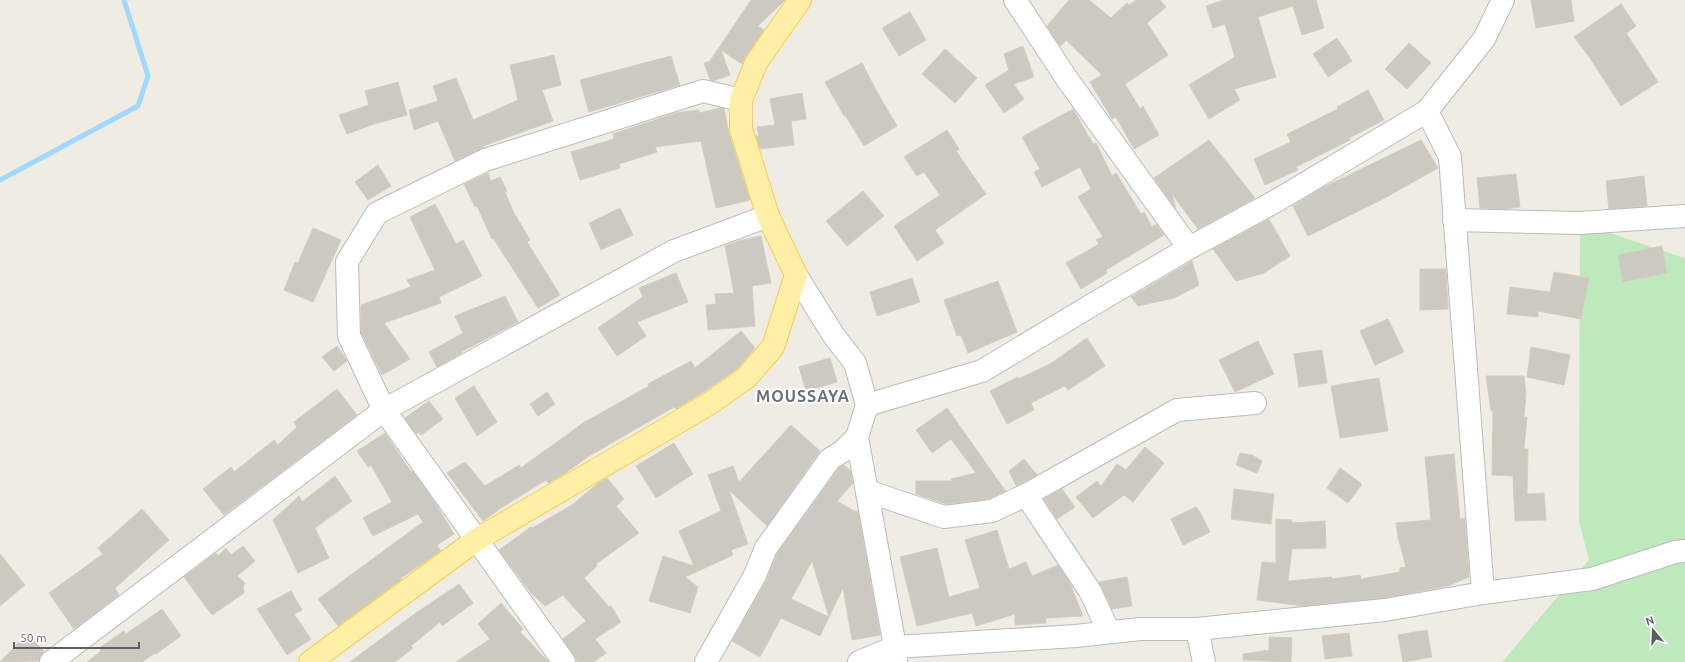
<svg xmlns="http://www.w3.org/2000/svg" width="1685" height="662" font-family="Ubuntu,sans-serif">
  <rect width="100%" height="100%" fill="#efece3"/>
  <polygon fill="#bde9bd" points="1580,223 1685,258 1685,662 1502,662 1589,560 1579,521"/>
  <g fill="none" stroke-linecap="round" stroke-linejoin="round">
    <polyline stroke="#a2d7ff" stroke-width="5" points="0,180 138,106 148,76 124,0"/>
  </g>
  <g fill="#ccc9c1" stroke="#d4cec0">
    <polygon points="751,0 785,0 758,26 764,30 746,56 742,64 721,50 730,75 713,81 710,80 704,63 710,61"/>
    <polygon points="1069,0 1089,0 1111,18 1127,3 1129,5 1136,0 1160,0 1166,7 1147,23 1168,55 1125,84 1140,109 1143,106 1159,135 1134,149 1116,117 1112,119 1090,82 1102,75 1066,40 1061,46 1058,43 1047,26"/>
    <polygon points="1224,0 1316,0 1324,28 1302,35 1293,6 1258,17 1276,77 1234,89 1240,100 1209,119 1189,85 1235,57 1225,24 1213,28 1206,6"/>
    <polygon points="1531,0 1571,0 1574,21 1536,28"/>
    <polygon points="1621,4 1636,26 1626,33 1658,82 1621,106 1590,58 1574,37"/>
    <polygon points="910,12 926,40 899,56 882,28"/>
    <polygon points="1337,38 1352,61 1328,77 1313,54"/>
    <polygon points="1409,43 1431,63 1407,89 1385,69"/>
    <polygon points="1023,46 1034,77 1014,84 1024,99 1004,113 985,85 1009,70 1004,54"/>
    <polygon points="945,49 977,78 955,103 922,74"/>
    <polygon points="554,55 561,85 542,90 553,121 483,146 484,147 455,161 438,121 414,130 409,110 438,101 433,86 456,78 473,120 518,100 510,65"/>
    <polygon points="671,56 680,85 589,112 580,80"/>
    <polygon points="862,63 877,92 897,126 864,146 845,115 844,116 825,82"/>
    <polygon points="398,82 407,115 374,124 347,134 339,115 369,105 365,91"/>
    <polygon points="1368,90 1384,120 1349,138 1350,140 1296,167 1298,170 1265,185 1254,159 1291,142 1287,134 1338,109 1337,107"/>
    <polygon points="802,93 806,119 791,121 794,145 760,149 756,136 759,136 757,127 775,125 770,99"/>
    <polygon points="721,108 724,109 729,133 750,200 716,208 701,141 655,147 657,152 619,164 620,168 580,180 571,152 614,139 613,134 676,113 699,110 699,113"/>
    <polygon points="1073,109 1093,144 1096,143 1112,176 1116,173 1141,214 1144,212 1152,227 1156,224 1164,235 1106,270 1107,273 1081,289 1066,263 1099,244 1096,240 1103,237 1078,197 1091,189 1080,167 1042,187 1034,172 1040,169 1022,137"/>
    <polygon points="947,130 959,149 956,151 986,194 935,230 944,243 917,261 894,226 940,195 924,172 917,176 904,157"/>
    <polygon points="1209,140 1255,198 1198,229 1172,194 1176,209 1154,178"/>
    <polygon points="1421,140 1438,168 1381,200 1308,236 1293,206 1320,189"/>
    <polygon points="378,165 391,186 368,200 355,182"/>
    <polygon points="488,173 491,181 500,177 507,191 505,192 513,211 530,240 527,242 560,295 538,308 493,238 492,239 477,206 475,207 464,184"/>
    <polygon points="1516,174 1520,207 1504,209 1480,208 1477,178"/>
    <polygon points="1644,176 1647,206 1609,209 1606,181"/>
    <polygon points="863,191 884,216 847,246 826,221"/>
    <polygon points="435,204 456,244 463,240 482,276 439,297 441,303 384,323 410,359 382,375 361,332 361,305 411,287 407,280 435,270 410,217"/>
    <polygon points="620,208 633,235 601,250 589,223"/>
    <polygon points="1269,219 1290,256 1264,273 1236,281 1213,249"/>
    <polygon points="313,228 341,240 313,302 284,290 295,262 298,263"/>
    <polygon points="761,236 771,283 752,286 755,326 708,330 706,305 716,304 715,294 734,293 725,246 738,241"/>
    <polygon points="1662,246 1667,273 1623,282 1618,255"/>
    <polygon points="1192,261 1199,285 1174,298 1138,306 1131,297"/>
    <polygon points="1420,269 1446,269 1448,309 1420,310"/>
    <polygon points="1554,272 1589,278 1581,319 1538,311 1538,317 1507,314 1510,287 1550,292"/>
    <polygon points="676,273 688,302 637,322 646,336 617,356 598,328 643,297 639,288"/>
    <polygon points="912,278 920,302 877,316 870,292"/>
    <polygon points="998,281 1017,332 968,353 961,335 957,336 944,300"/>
    <polygon points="505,296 518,322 461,352 462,353 437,367 429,352 463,333 455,316"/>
    <polygon points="1388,319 1404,352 1375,365 1360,331"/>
    <polygon points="741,331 755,348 737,369 702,393 676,409 674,407 589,456 564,474 548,483 546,480 501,508 483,521 447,473 465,462 485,486 519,465 521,468 583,423 649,386 648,384 691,361 695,368"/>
    <polygon points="1087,338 1105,366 1068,390 1065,386 1031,403 1034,410 1007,424 990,391 1018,377 1018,379 1050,364"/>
    <polygon points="1258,341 1274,374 1235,392 1219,360"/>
    <polygon points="337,346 347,361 334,371 322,357"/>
    <polygon points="1531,347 1570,355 1564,385 1527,377"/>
    <polygon points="1322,350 1327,383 1299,387 1294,354"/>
    <polygon points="830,358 837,382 806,391 799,367"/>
    <polygon points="1486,376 1524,376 1526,394 1524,417 1527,417 1524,449 1528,449 1527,494 1544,493 1546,520 1515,521 1513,476 1492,475 1493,411 1491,411"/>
    <polygon points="1379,378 1388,431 1340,438 1331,386"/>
    <polygon points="474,386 497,422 477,436 455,398"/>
    <polygon points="337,389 357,415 224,515 203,489 231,467 234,472 274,440 278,445 297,427 294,422"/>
    <polygon points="547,392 555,404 538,416 530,404"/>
    <polygon points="429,401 443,419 421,435 419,432 416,434 405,418"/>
    <polygon points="947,408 1002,486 1006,491 988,499 946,504 916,494 916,481 952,481 951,479 976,473 951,439 932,453 916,430"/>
    <polygon points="791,425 820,451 767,526 729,490 748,544 731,550 733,555 685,577 698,587 690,613 649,601 663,556 694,566 679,531 721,511 708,475 733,466 739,482"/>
    <polygon points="385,433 411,472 413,471 434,501 454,534 437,545 441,551 401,578 402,579 338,626 318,599 423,522 418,514 373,536 363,518 392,502 371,465 368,467 357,451"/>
    <polygon points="674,443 693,474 656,498 636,466"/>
    <polygon points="1145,447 1164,463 1133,502 1124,495 1093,518 1076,497 1097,481 1101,486 1117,464 1126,470"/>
    <polygon points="1240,453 1252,455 1262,461 1257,473 1236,465"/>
    <polygon points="1454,454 1460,519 1465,518 1469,577 1448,586 1383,598 1303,606 1257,600 1262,562 1276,563 1276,519 1292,520 1292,523 1325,521 1326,548 1292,549 1288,581 1332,577 1332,579 1360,575 1361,579 1400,572 1400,568 1406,567 1398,537 1396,523 1431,520 1425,457"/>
    <polygon points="1024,459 1037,475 1016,486 1009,471"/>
    <polygon points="844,465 850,470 853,483 837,501 854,511 858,511 880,635 852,640 843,588 829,617 812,561 791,599 829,617 820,636 781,618 760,657 732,641 766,581 778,552 839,468"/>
    <polygon points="1340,468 1362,484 1348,503 1327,488"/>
    <polygon points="335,476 352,501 315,528 329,558 298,573 273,520 299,496 302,502"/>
    <polygon points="607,478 624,499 616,506 639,533 596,564 597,566 584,578 609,607 611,606 621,622 595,639 606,653 594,662 577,662 574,655 563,639 586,621 563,595 545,606 531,593 499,550 531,527 532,528 572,505 597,484"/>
    <polygon points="1062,489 1075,507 1057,519 1044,499"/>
    <polygon points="1234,489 1274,494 1271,524 1231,519"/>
    <polygon points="1196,507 1200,512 1210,532 1183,545 1171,519"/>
    <polygon points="142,509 169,540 115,588 119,595 74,629 49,593 103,554 98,548"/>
    <polygon points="997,530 1009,569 1026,562 1032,576 1058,565 1070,583 1083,616 1046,618 1046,623 1015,625 1015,614 976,626 972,613 917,626 900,557 937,548 949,597 980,588 965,540"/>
    <polygon points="243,546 255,561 237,576 245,583 243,587 244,593 212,615 184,577 216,553 218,556 226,548 231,555"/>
    <polygon points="0,554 25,585 0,606"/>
    <polygon points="1127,577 1132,606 1112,609 1099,582"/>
    <polygon points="459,584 473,603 442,626 440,622 411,646 413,648 395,662 350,662 413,615"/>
    <polygon points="291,591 302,610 294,614 311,639 287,655 257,609"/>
    <polygon points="501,603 523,629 520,632 549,662 456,662 490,639 478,624"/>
    <polygon points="162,609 181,636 156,654 155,653 142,662 87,662 101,651 99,648 124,631 126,634"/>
    <polygon points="1427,630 1432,657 1403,662 1398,635"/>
    <polygon points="1349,633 1352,656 1325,659 1322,636"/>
    <polygon points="27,634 44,651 40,657 39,661 0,662"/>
    <polygon points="1269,637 1292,638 1291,662 1243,660 1243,654 1269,650"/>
  </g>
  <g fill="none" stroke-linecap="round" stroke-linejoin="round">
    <g stroke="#b8bbc0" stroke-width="24">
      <g id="minor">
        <polyline points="1015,0 1067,79 1189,248"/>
        <polyline points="1454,220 1580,223 1685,216"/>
        <polyline points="796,275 834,336 855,363 867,405 982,371 1102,299 1189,248 1276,201 1427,111 1484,39 1503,0"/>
        <polyline points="867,405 857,437 895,647 896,661"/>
        <polyline points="867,491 944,517 992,511 1026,495 1177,410 1255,403"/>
        <polyline points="1026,495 1090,591 1109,632"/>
        <polyline points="1483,593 1592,579 1675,552 1685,551"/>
        <polyline points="1197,629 1204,662"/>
        <polyline points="51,662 384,410 674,251 768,216"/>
        <polyline points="564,662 384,410 349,336 347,262 377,213 485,160 703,91 741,100"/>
        <polyline points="706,662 755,575 766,548 830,459 843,451 857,437"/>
        <polyline points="859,662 895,647 1076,636 1140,629 1197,629 1385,610 1483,593 1450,157 1427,111"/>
      </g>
    </g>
    <g stroke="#fdcb4e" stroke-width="24">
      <polyline id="major" points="310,662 476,540 709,404 746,378 773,347 796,275 768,216 741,129 741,100 756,63 800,0"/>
    </g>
    <use href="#minor" stroke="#fff" stroke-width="22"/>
    <use href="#major" stroke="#fff0a7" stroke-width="22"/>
  </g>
  <g text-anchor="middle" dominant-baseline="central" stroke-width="4" stroke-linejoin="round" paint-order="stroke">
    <g font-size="16" font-weight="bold" letter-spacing="1" fill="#6c7177" stroke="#fff">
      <text x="803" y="396">MOUSSAYA</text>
    </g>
  </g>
  <g transform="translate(1653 630) rotate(341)" stroke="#ffffff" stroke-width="3" paint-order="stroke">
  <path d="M0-3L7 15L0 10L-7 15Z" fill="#5b5f65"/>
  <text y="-6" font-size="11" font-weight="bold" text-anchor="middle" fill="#5b5f65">N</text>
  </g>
  <path d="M14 642v6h125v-6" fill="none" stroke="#5b5f65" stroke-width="2"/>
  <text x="20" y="642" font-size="12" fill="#5b5f65" stroke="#ffffff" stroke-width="3" paint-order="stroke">50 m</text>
</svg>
